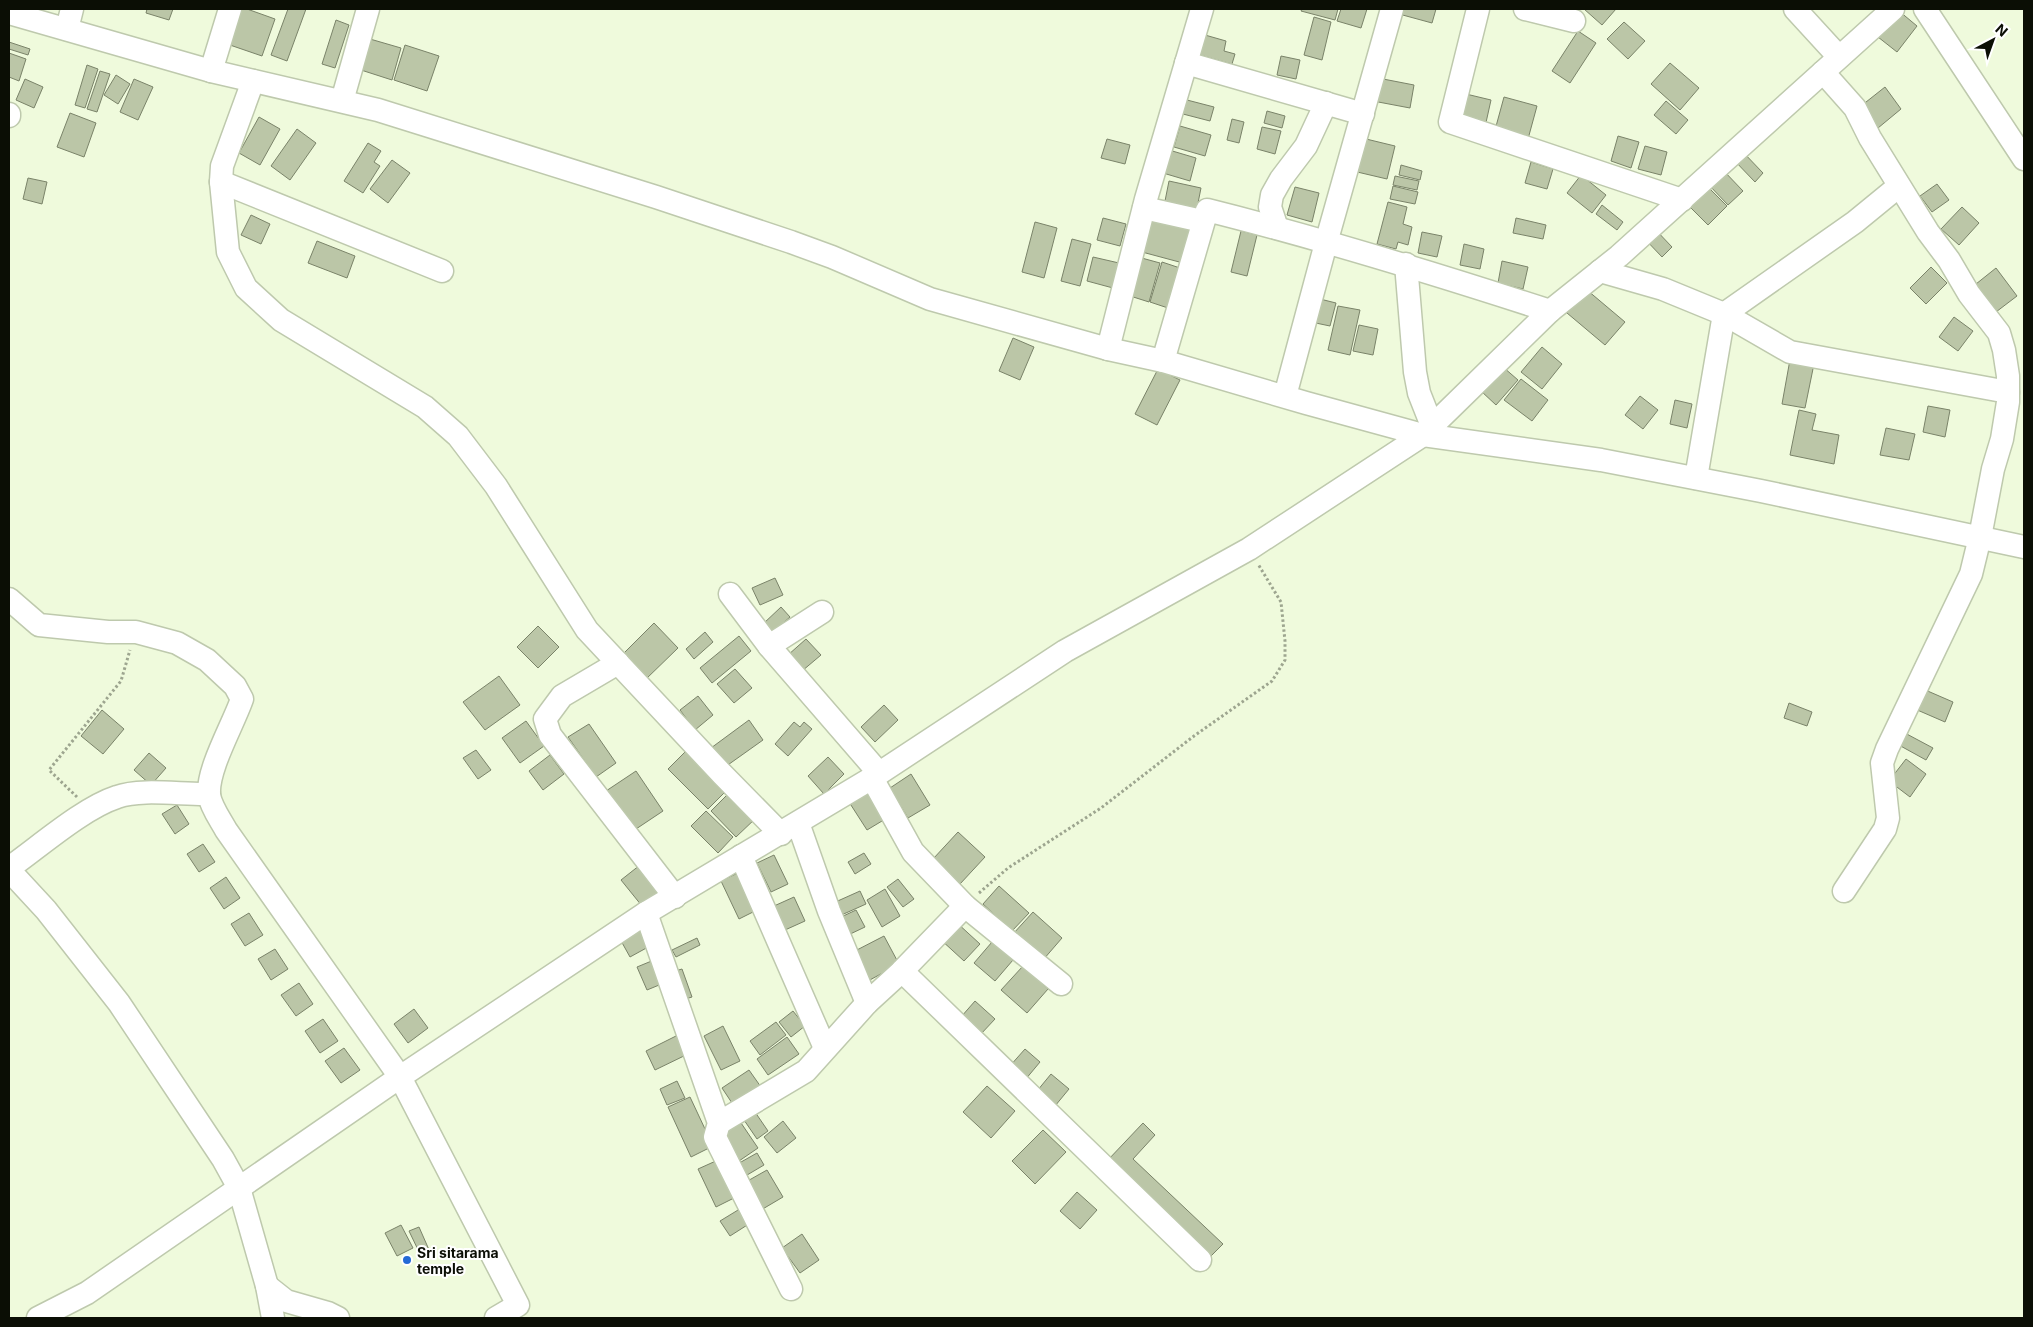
<svg xmlns="http://www.w3.org/2000/svg" width="2033" height="1327" font-family="Inter,sans-serif">
  <rect width="100%" height="100%" fill="#effadc"/>
  <g fill="#bbc6a7" stroke="#7a8369">
    <polygon points="147,9 173,9 169,20 146,13"/>
    <polygon points="240,9 247,9 275,19 262,56 227,44"/>
    <polygon points="288,9 306,9 287,61 271,55"/>
    <polygon points="1302,9 1338,9 1335,20 1301,11"/>
    <polygon points="1341,9 1367,9 1361,28 1337,21"/>
    <polygon points="1400,9 1436,9 1432,23 1399,14"/>
    <polygon points="1584,9 1616,9 1602,25"/>
    <polygon points="1899,11 1917,26 1897,52 1878,37"/>
    <polygon points="1314,17 1331,22 1322,60 1304,55"/>
    <polygon points="336,20 349,25 335,68 322,64"/>
    <polygon points="1624,22 1645,41 1628,59 1607,39"/>
    <polygon points="1578,31 1596,43 1570,83 1552,71"/>
    <polygon points="1205,35 1226,41 1224,51 1235,54 1232,64 1200,55"/>
    <polygon points="370,39 401,48 392,80 361,70"/>
    <polygon points="9,42 30,49 28,55 9,49"/>
    <polygon points="405,45 439,56 427,91 394,80"/>
    <polygon points="9,53 26,59 19,81 9,77"/>
    <polygon points="1281,56 1300,60 1296,79 1277,75"/>
    <polygon points="1670,63 1699,88 1680,110 1651,84"/>
    <polygon points="87,65 98,69 85,108 75,105"/>
    <polygon points="100,71 110,74 97,112 87,109"/>
    <polygon points="116,75 130,84 118,104 104,95"/>
    <polygon points="1378,78 1414,85 1410,108 1373,101"/>
    <polygon points="25,79 43,87 34,108 16,100"/>
    <polygon points="134,79 153,87 138,120 120,112"/>
    <polygon points="1885,87 1901,109 1878,128 1861,106"/>
    <polygon points="1466,94 1491,100 1485,127 1460,121"/>
    <polygon points="1504,97 1537,106 1528,139 1495,130"/>
    <polygon points="1187,100 1214,107 1210,121 1183,114"/>
    <polygon points="1666,101 1688,120 1676,134 1654,115"/>
    <polygon points="1267,111 1285,116 1282,128 1264,123"/>
    <polygon points="70,113 96,123 84,157 57,147"/>
    <polygon points="259,117 280,129 260,165 239,153"/>
    <polygon points="1232,119 1244,122 1239,143 1227,140"/>
    <polygon points="1180,126 1211,135 1205,156 1174,147"/>
    <polygon points="1262,127 1281,131 1275,154 1257,149"/>
    <polygon points="297,129 316,143 290,180 271,166"/>
    <polygon points="1618,136 1639,142 1631,168 1611,161"/>
    <polygon points="1362,138 1395,146 1387,179 1353,171"/>
    <polygon points="1107,139 1130,145 1125,164 1101,158"/>
    <polygon points="368,143 381,151 374,162 380,166 363,193 344,181"/>
    <polygon points="1645,146 1667,152 1661,175 1638,169"/>
    <polygon points="1169,150 1196,158 1190,181 1163,173"/>
    <polygon points="1741,150 1763,173 1755,182 1732,158"/>
    <polygon points="392,160 410,173 388,203 370,189"/>
    <polygon points="1531,162 1553,169 1547,189 1525,183"/>
    <polygon points="1401,165 1422,171 1420,180 1399,175"/>
    <polygon points="1722,169 1743,191 1728,205 1707,183"/>
    <polygon points="1581,175 1606,195 1592,213 1567,193"/>
    <polygon points="1395,176 1419,181 1417,190 1393,185"/>
    <polygon points="28,178 47,182 42,204 23,199"/>
    <polygon points="1169,181 1201,188 1196,213 1164,206"/>
    <polygon points="1937,184 1949,200 1932,212 1920,196"/>
    <polygon points="1706,185 1727,206 1708,225 1687,204"/>
    <polygon points="1393,186 1418,192 1415,204 1390,199"/>
    <polygon points="1295,187 1319,193 1312,222 1287,215"/>
    <polygon points="1388,202 1407,207 1403,224 1412,227 1408,245 1398,242 1396,249 1377,244"/>
    <polygon points="1602,205 1623,222 1617,230 1596,214"/>
    <polygon points="1962,207 1979,223 1959,245 1941,229"/>
    <polygon points="251,215 270,224 261,244 241,235"/>
    <polygon points="1103,218 1126,224 1120,246 1097,240"/>
    <polygon points="1151,218 1191,229 1183,263 1142,252"/>
    <polygon points="1516,218 1546,225 1543,239 1513,233"/>
    <polygon points="1035,222 1057,228 1044,278 1022,272"/>
    <polygon points="1653,227 1672,247 1662,257 1643,237"/>
    <polygon points="1241,231 1257,235 1247,276 1231,272"/>
    <polygon points="1422,232 1442,236 1437,257 1418,253"/>
    <polygon points="1072,239 1091,244 1080,286 1061,281"/>
    <polygon points="317,241 355,256 347,278 308,263"/>
    <polygon points="1464,244 1484,249 1480,269 1460,265"/>
    <polygon points="1093,257 1119,263 1113,288 1087,281"/>
    <polygon points="1138,257 1160,263 1149,302 1127,295"/>
    <polygon points="1502,261 1528,267 1523,289 1498,283"/>
    <polygon points="1162,262 1183,269 1171,309 1150,302"/>
    <polygon points="1931,267 1947,283 1926,304 1910,288"/>
    <polygon points="1996,268 2017,296 1992,315 1971,288"/>
    <polygon points="1587,290 1625,322 1605,345 1567,313"/>
    <polygon points="1316,298 1336,303 1330,326 1311,322"/>
    <polygon points="1338,306 1360,310 1350,355 1328,350"/>
    <polygon points="1954,317 1973,331 1958,351 1939,337"/>
    <polygon points="1359,325 1378,329 1373,355 1353,351"/>
    <polygon points="1013,338 1034,347 1020,380 999,371"/>
    <polygon points="1542,347 1562,364 1542,389 1521,372"/>
    <polygon points="1791,354 1815,359 1805,408 1782,404"/>
    <polygon points="1503,367 1518,380 1496,405 1481,391"/>
    <polygon points="1158,369 1180,380 1157,425 1135,414"/>
    <polygon points="1521,379 1548,400 1532,421 1504,400"/>
    <polygon points="1640,396 1658,410 1643,429 1625,415"/>
    <polygon points="1675,400 1692,404 1687,428 1670,424"/>
    <polygon points="1928,406 1950,410 1945,437 1923,432"/>
    <polygon points="1799,410 1816,414 1812,430 1839,435 1834,464 1790,455"/>
    <polygon points="1886,428 1915,434 1909,460 1880,455"/>
    <polygon points="775,578 783,595 760,605 752,588"/>
    <polygon points="781,607 790,617 772,633 763,624"/>
    <polygon points="654,623 678,648 645,680 621,656"/>
    <polygon points="538,626 559,647 538,668 517,647"/>
    <polygon points="705,632 713,642 694,659 686,649"/>
    <polygon points="739,636 751,651 712,683 700,668"/>
    <polygon points="806,639 821,655 802,671 788,655"/>
    <polygon points="735,669 752,688 734,703 717,684"/>
    <polygon points="499,676 520,705 485,730 463,702"/>
    <polygon points="1923,689 1953,702 1945,722 1915,709"/>
    <polygon points="698,696 713,715 695,730 680,710"/>
    <polygon points="1789,703 1812,712 1807,726 1784,718"/>
    <polygon points="884,705 898,720 875,742 861,727"/>
    <polygon points="102,710 124,729 103,754 81,736"/>
    <polygon points="749,720 763,740 725,767 711,748"/>
    <polygon points="526,721 544,746 520,763 502,738"/>
    <polygon points="794,722 800,727 804,722 812,729 788,756 775,744"/>
    <polygon points="589,724 616,763 596,777 568,737"/>
    <polygon points="1903,732 1933,748 1926,760 1897,744"/>
    <polygon points="688,749 728,789 708,809 668,769"/>
    <polygon points="476,750 491,770 478,779 463,758"/>
    <polygon points="149,753 166,768 151,785 134,770"/>
    <polygon points="550,755 564,774 543,790 529,771"/>
    <polygon points="828,757 844,774 824,794 808,776"/>
    <polygon points="1906,759 1926,774 1910,797 1889,781"/>
    <polygon points="636,771 663,811 633,831 606,791"/>
    <polygon points="911,774 930,805 908,818 890,788"/>
    <polygon points="870,790 887,818 867,830 849,802"/>
    <polygon points="731,791 757,817 736,837 711,811"/>
    <polygon points="177,805 189,824 175,834 162,814"/>
    <polygon points="706,811 733,837 718,853 691,826"/>
    <polygon points="958,832 985,857 960,884 933,859"/>
    <polygon points="203,844 215,862 199,872 187,854"/>
    <polygon points="864,853 871,864 855,874 848,862"/>
    <polygon points="774,855 788,884 771,892 757,863"/>
    <polygon points="640,865 661,891 642,906 621,880"/>
    <polygon points="740,872 759,909 739,919 721,881"/>
    <polygon points="226,877 240,898 224,909 210,888"/>
    <polygon points="898,879 914,899 903,907 887,887"/>
    <polygon points="999,886 1029,913 1012,931 983,904"/>
    <polygon points="885,889 900,916 882,927 867,900"/>
    <polygon points="860,891 866,904 837,917 831,904"/>
    <polygon points="794,897 805,921 785,930 774,906"/>
    <polygon points="856,910 865,927 846,936 837,919"/>
    <polygon points="1033,912 1062,938 1043,960 1013,934"/>
    <polygon points="249,913 263,935 245,946 231,924"/>
    <polygon points="956,922 980,944 964,961 940,939"/>
    <polygon points="640,929 650,946 630,957 620,939"/>
    <polygon points="884,936 899,964 868,981 853,952"/>
    <polygon points="697,938 700,945 676,957 672,950"/>
    <polygon points="992,942 1013,960 995,981 974,963"/>
    <polygon points="275,949 288,969 271,980 258,959"/>
    <polygon points="654,960 664,983 647,990 637,967"/>
    <polygon points="1023,966 1048,989 1027,1013 1001,990"/>
    <polygon points="682,969 692,997 682,1000 672,972"/>
    <polygon points="299,983 313,1004 296,1016 281,995"/>
    <polygon points="975,1001 995,1019 980,1035 961,1017"/>
    <polygon points="414,1009 428,1028 408,1043 394,1024"/>
    <polygon points="793,1011 805,1026 791,1037 779,1022"/>
    <polygon points="323,1019 338,1041 320,1053 305,1031"/>
    <polygon points="776,1022 786,1035 760,1055 750,1041"/>
    <polygon points="723,1026 740,1061 721,1070 704,1036"/>
    <polygon points="678,1035 688,1054 655,1070 646,1051"/>
    <polygon points="787,1037 799,1054 768,1075 757,1059"/>
    <polygon points="344,1048 360,1070 341,1083 325,1061"/>
    <polygon points="1025,1049 1040,1062 1025,1080 1009,1067"/>
    <polygon points="749,1070 761,1087 734,1106 722,1088"/>
    <polygon points="1051,1074 1069,1089 1055,1106 1037,1091"/>
    <polygon points="677,1081 685,1098 667,1105 660,1089"/>
    <polygon points="987,1086 1015,1111 991,1138 963,1112"/>
    <polygon points="690,1097 713,1146 691,1157 668,1107"/>
    <polygon points="755,1112 768,1131 757,1139 744,1120"/>
    <polygon points="739,1120 758,1148 739,1161 719,1132"/>
    <polygon points="783,1121 796,1138 777,1153 764,1137"/>
    <polygon points="1143,1123 1155,1135 1133,1159 1223,1244 1209,1258 1107,1161"/>
    <polygon points="1043,1130 1066,1152 1035,1184 1012,1161"/>
    <polygon points="757,1153 764,1165 742,1178 734,1166"/>
    <polygon points="718,1160 736,1197 716,1207 698,1169"/>
    <polygon points="767,1170 783,1197 761,1210 744,1183"/>
    <polygon points="1077,1192 1097,1210 1080,1229 1060,1211"/>
    <polygon points="743,1207 752,1222 730,1236 720,1221"/>
    <polygon points="401,1225 413,1248 397,1256 385,1233"/>
    <polygon points="419,1227 430,1252 421,1256 409,1231"/>
    <polygon points="802,1234 819,1260 800,1273 782,1248"/>
  </g>
  <g fill="none" stroke-linecap="round" stroke-linejoin="round">
    <g stroke="#bec9ad" stroke-width="25">
      <g id="minor">
        <polyline points="1478,9 1450,122 1682,200"/>
        <polyline points="1525,9 1574,21"/>
        <polyline points="1795,9 1839,57"/>
        <polyline points="1925,9 2024,159"/>
        <polyline points="9,13 211,71 378,110 656,197 791,242 832,257 930,299 1108,349 1163,361 1306,403 1423,435 1601,460 1761,491 2024,547"/>
        <polyline points="67,29 72,9"/>
        <polyline points="1186,63 1363,114"/>
        <polyline points="211,71 230,9"/>
        <polyline points="1823,72 1855,108 1870,138 1928,232 1949,260 1969,294 1999,333 2004,350 2008,376 2008,402 2002,439 1993,469 1980,537 1971,574 1887,749 1882,763 1888,818 1885,829 1844,891"/>
        <polyline points="253,81 222,166 221,182 228,252 246,288 281,320 425,407 458,436 496,486 587,630 722,774 781,834"/>
        <polyline points="342,101 368,9"/>
        <polyline points="9,114 9,116"/>
        <polyline points="221,182 442,271"/>
        <polyline points="1144,208 1202,221"/>
        <polyline points="1277,228 1270,207 1272,195 1281,179 1306,146 1326,103"/>
        <polyline points="1406,264 1415,372 1419,393 1432,426"/>
        <polyline points="1600,271 1663,289 1724,314 1790,352 2008,392"/>
        <polyline points="1108,349 1146,199 1202,9"/>
        <path d="M1163 361 1207 210C1323 239 1436 274 1550 311"/>
        <polyline points="1285,396 1326,243 1392,9"/>
        <polyline points="1696,478 1724,314 1855,222 1899,186"/>
        <polyline points="730,594 769,646 879,773"/>
        <path d="M9 599 39 625 108 632H136L177 643 207 660 235 686 242 699C233 725 207 769 209 795 211 807 220 819 226 830L400 1077 518 1305 496 1318"/>
        <polyline points="769,646 822,612"/>
        <polyline points="618,663 562,696 545,719 550,735 675,897"/>
        <polyline points="872,778 913,852 965,906 1061,984"/>
        <polyline points="798,823 829,911 867,1003"/>
        <polyline points="741,856 825,1048"/>
        <path d="M9 868C39 847 83 808 117 797 141 788 183 795 209 794"/>
        <polyline points="9,870 46,910 119,1003 223,1159 239,1188 267,1286 273,1318"/>
        <polyline points="646,913 719,1123 715,1137 791,1289"/>
        <polyline points="902,971 1200,1260"/>
        <polyline points="719,1123 806,1071 867,1003 902,971 965,906"/>
        <polyline points="267,1286 286,1301 328,1313 338,1318"/>
        <polyline points="38,1318 87,1293 400,1077 646,913 872,778 1065,651 1249,549 1423,435 1550,311 1619,256 1893,9"/>
      </g>
    </g>
    <g stroke="#9da58f" stroke-width="3" stroke-dasharray="2.5 2.5" stroke-linecap="butt">
      <polyline points="77,797 49,770 121,681 130,650"/>
      <polyline points="979,893 1008,868 1101,808 1194,736 1272,681 1285,660 1285,641 1281,602 1258,564"/>
    </g>
    <use href="#minor" stroke="#fff" stroke-width="22"/>
  </g>
  <circle fill="#246ad6" stroke="#fff" stroke-width="2" cx="407" cy="1260" r="5"/>
  <g text-anchor="middle" dominant-baseline="central" stroke-width="4" stroke-linejoin="round" paint-order="stroke">
    <g font-size="14" font-weight="bold" fill="#0b0e05" stroke="#fff" text-anchor="start">
      <text x="417" y="1252">Sri sitarama<tspan x="417" dy="16">temple</tspan></text>
    </g>
  </g>
  <rect width="2033" height="1327" fill="none" stroke="#0b0e05" stroke-width="20"/>
  <g transform="translate(1993 40) rotate(41)" stroke="#ffffff" stroke-width="4" paint-order="stroke">
  <path d="M0-4L9 19L0 12L-9 19Z" fill="#0b0e05"/>
  <text y="-8" font-size="14" font-weight="bold" text-anchor="middle" fill="#0b0e05">N</text>
  </g>
</svg>
